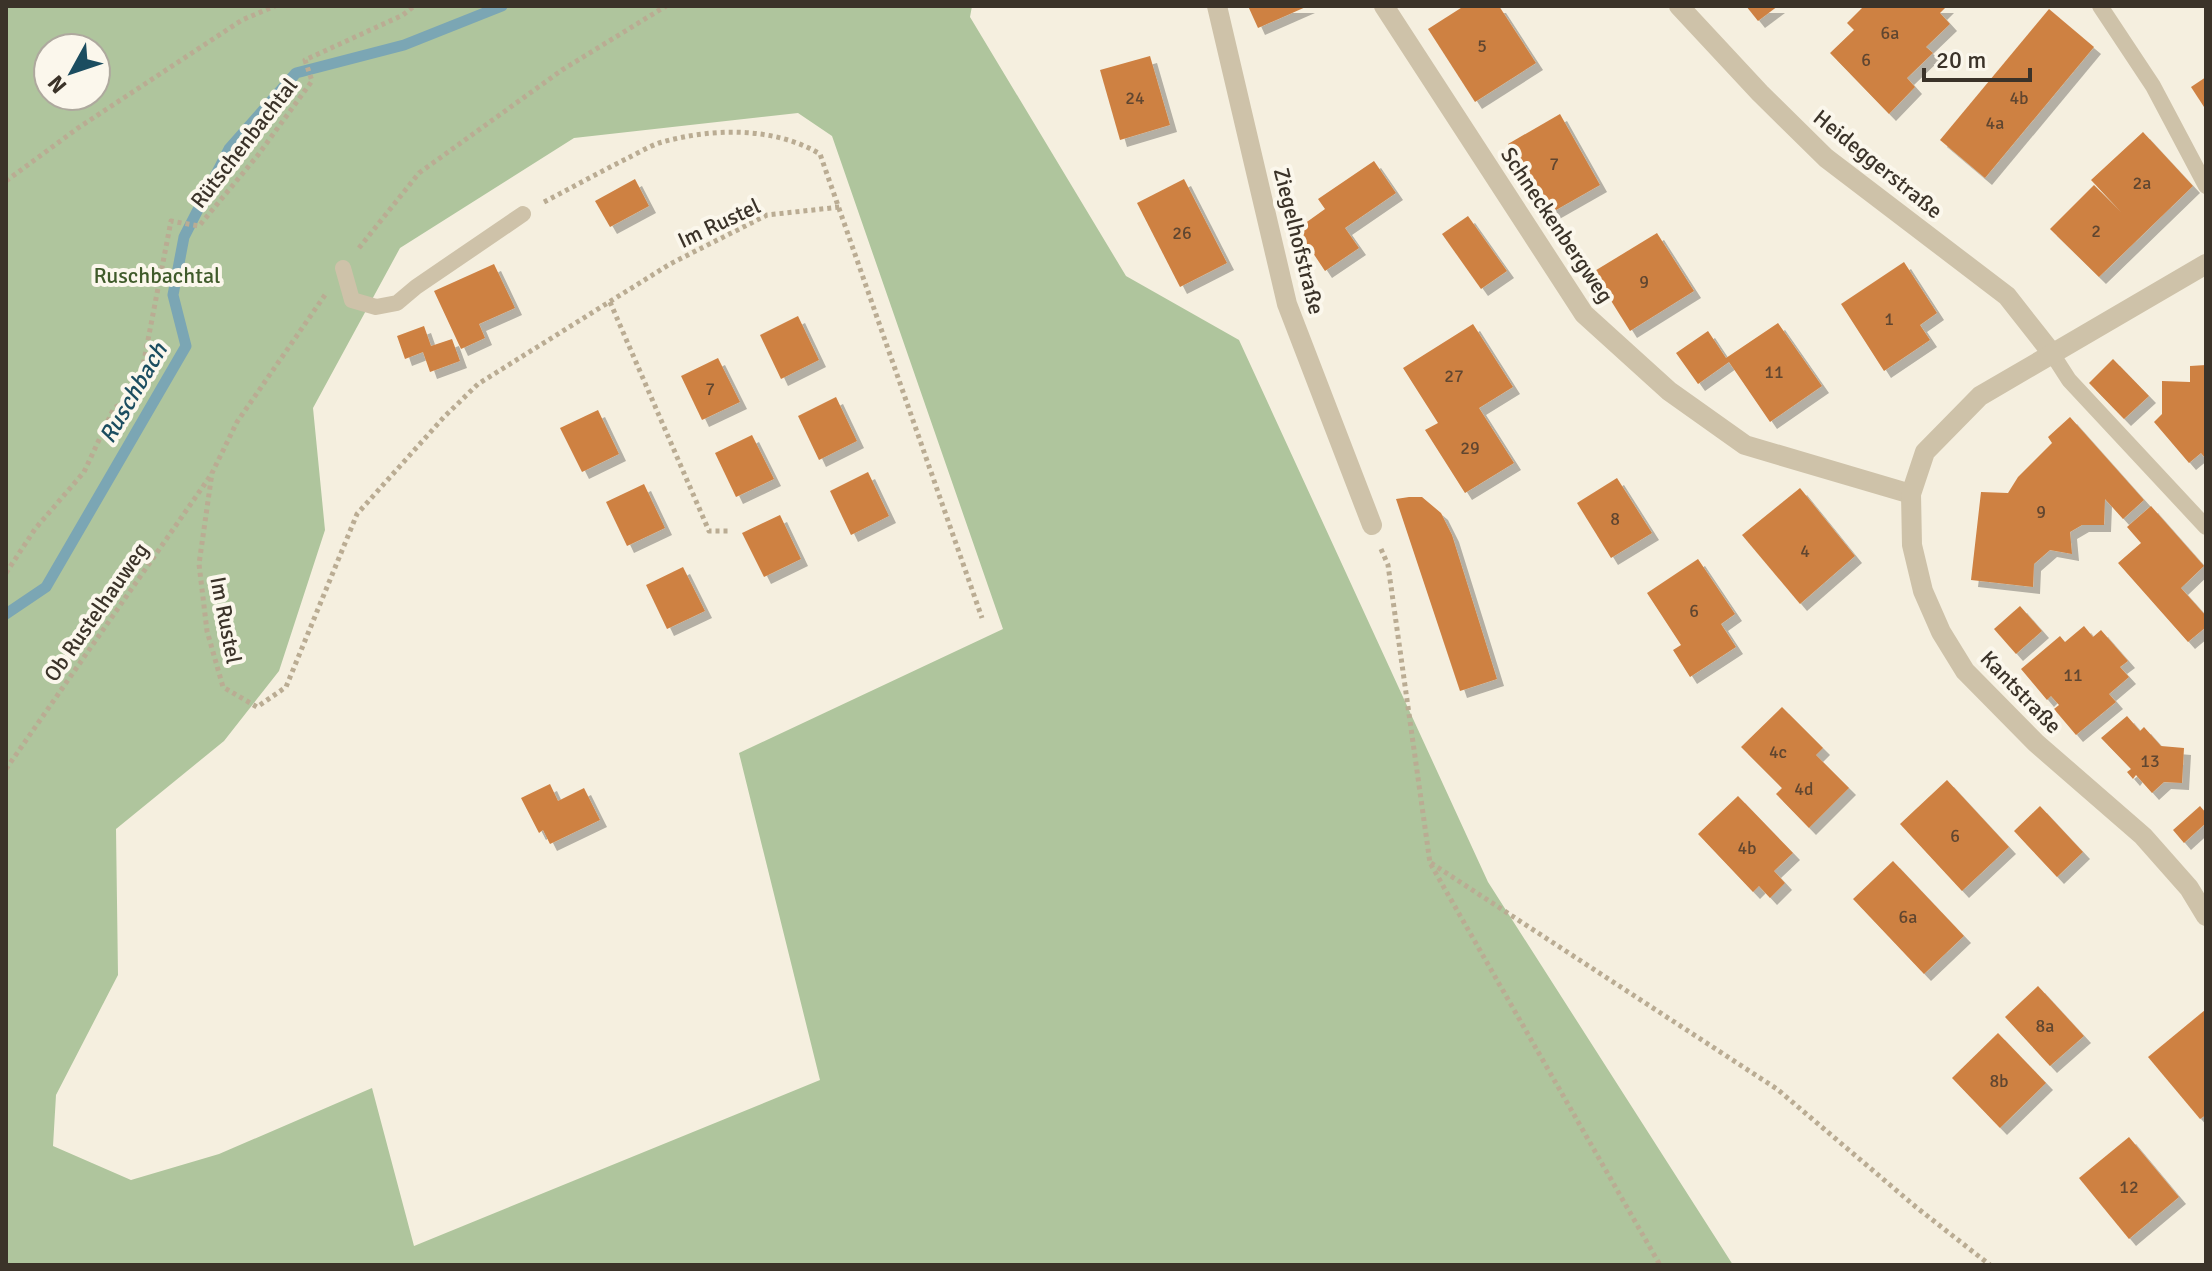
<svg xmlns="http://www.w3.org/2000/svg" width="2212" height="1271" font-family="Signika,sans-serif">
  <defs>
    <filter id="shadow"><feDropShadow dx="7" dy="7" stdDeviation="0" flood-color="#0004"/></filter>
  </defs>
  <rect width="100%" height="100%" fill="#f5efdf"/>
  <path fill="#afc59d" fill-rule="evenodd" d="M6 6H972L970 17 1126 276 1239 340 1488 882 1733 1265H6ZM48 48H96V96H48ZM798 113 832 136 1003 629 739 753 820 1080 414 1246 372 1088 219 1154 131 1180 53 1146 56 1095 118 975 116 829 224 741 279 671 325 530 313 408 400 248 574 138Z"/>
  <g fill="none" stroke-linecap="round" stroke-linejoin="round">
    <polyline stroke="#7ba6b4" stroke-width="11" points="6,614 46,587 186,346 173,295 184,237 229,149 296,73 404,45 502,6"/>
  </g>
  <g fill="#ce8143" filter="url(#shadow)">
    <polygon points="1248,6 1308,6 1258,28"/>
    <polygon points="1464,6 1499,6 1536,63 1475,102 1428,29"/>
    <polygon points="1746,6 1778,6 1758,21"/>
    <polygon points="1864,6 1947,6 1940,13 1950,24 1926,47 1933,53 1907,78 1915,87 1889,114 1830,53 1854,30 1847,23"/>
    <polygon points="2049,9 2094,47 1985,178 1940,140"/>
    <polygon points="1150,56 1170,125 1120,140 1100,70"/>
    <polygon points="2206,77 2206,110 2191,87"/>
    <polygon points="1560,114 1600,185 1549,214 1508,144"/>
    <polygon points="2143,132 2193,186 2099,277 2050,229 2094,185 2121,212 2091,180"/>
    <polygon points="1374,161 1396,193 1345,228 1359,248 1325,271 1297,229 1325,209 1318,199"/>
    <polygon points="635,179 649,206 610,227 595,201"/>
    <polygon points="1184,179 1227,263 1180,287 1137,203"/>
    <polygon points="1468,216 1507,271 1481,289 1442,234"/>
    <polygon points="1657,233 1694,291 1630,331 1593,272"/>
    <polygon points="1904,262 1937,313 1920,325 1930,340 1884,371 1841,304"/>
    <polygon points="494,264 515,308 479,324 485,338 461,349 434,291"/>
    <polygon points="798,316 819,360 781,379 760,335"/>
    <polygon points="1778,323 1822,386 1770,422 1729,362 1698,384 1676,353 1708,331 1726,358"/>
    <polygon points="1473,324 1513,387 1479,408 1514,463 1465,493 1425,430 1438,423 1403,368"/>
    <polygon points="424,326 431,346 452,339 460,361 430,372 423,352 405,359 397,336"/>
    <polygon points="718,358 740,402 702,420 681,376"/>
    <polygon points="2113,359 2149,396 2124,419 2089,383"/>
    <polygon points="2206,365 2206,459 2201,453 2189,463 2154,422 2162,414 2162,381 2190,382 2190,366"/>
    <polygon points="836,397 857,441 819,460 798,416"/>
    <polygon points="598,410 619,454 582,472 560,428"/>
    <polygon points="2070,417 2144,500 2123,519 2105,499 2104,525 2082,525 2070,532 2072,554 2050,550 2034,564 2033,587 1971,580 1981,492 2008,493 2018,477 2052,443 2048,437"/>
    <polygon points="752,435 774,479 736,497 715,453"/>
    <polygon points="868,472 889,516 851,535 830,491"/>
    <polygon points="1617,478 1652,533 1611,558 1577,503"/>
    <polygon points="644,484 665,528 627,546 606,502"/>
    <polygon points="1800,488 1855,556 1800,604 1742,535"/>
    <polygon points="1409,497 1422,497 1441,513 1452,535 1497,679 1460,691 1396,499"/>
    <polygon points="2151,506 2204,566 2181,588 2206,616 2206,627 2188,642 2118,563 2141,543 2127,527"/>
    <polygon points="780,515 801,559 764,577 742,533"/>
    <polygon points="1698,559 1735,614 1721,624 1736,647 1690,677 1673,650 1681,645 1647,593"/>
    <polygon points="683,567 705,611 667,629 646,585"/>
    <polygon points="2020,606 2042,631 2016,654 1994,629"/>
    <polygon points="2084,626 2093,637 2101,630 2128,661 2120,667 2129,677 2109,694 2116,702 2076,735 2054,709 2059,705 2051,696 2047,700 2021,669 2060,636 2065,642"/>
    <polygon points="1782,707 1823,748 1816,755 1849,788 1809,828 1776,794 1782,788 1741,747"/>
    <polygon points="2127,716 2140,731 2144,727 2161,746 2184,748 2182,783 2164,782 2152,793 2136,775 2133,779 2127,772 2131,769 2101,738"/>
    <polygon points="1947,780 2009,847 1962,891 1900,824"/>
    <polygon points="550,784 558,801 584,788 600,820 550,844 543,830 539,833 521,798"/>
    <polygon points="1738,796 1793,853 1774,871 1785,883 1770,898 1759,886 1753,892 1698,834"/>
    <polygon points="2040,806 2083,852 2057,877 2014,831"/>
    <polygon points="2200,806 2206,813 2206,823 2184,843 2173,830"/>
    <polygon points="1893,861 1964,936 1924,974 1853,899"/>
    <polygon points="2038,986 2084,1036 2050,1066 2005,1017"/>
    <polygon points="2205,1010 2206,1115 2200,1119 2148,1057"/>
    <polygon points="1998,1033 2046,1083 2000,1128 1952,1078"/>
    <polygon points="2129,1137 2179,1197 2129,1239 2079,1178"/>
  </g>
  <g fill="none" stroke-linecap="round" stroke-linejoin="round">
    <g stroke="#baac93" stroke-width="5" stroke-dasharray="4 4" stroke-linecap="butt">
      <polyline points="6,181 78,128 242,20 275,6"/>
      <path d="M544 202C571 188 598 173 626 159 636 154 648 147 659 143 710 128 773 126 820 154L982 618"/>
      <polyline points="359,248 419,173 562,70 666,6"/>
      <polyline points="325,295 237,422 212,473 199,564 207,631 223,687 257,707 286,687 357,514 444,417 478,384 670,264 767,215 840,207"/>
      <polyline points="610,302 709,531 730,531"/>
      <polyline points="1381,549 1388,565 1430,863 1660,1265"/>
      <polyline points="6,573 35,529 84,472 114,408 134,397 142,371 171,221 199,226 258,155 312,81 305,60 403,15 414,6"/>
      <polyline points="6,769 211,475"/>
      <polyline points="1431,863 1777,1089 1916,1207 1990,1265"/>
    </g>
    <g stroke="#cec2a9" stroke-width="16">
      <polyline points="2100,6 2153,86 2206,186"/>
      <polyline points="343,268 352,300 376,307 397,303 416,287 523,214"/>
      <polyline points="2051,352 2069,380 2206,527"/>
    </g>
    <g stroke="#cec2a9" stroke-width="20">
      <polyline points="1217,6 1287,304 1372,525"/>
      <polyline points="1384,6 1584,314 1669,391 1745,445 1911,494"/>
      <polyline points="1679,6 1760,93 1826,158 2007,296 2051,352"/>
      <polyline points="2206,264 1980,396 1925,452 1911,494 1912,545 1923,591 1941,632 1965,671 2036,743 2143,836 2189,888 2206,916"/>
    </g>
  </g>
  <g text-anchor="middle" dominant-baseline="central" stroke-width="8" stroke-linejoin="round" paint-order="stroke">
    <g font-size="18" fill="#604630">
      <text x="1890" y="33">6a</text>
      <text x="1482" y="46">5</text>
      <text x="1866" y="60">6</text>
      <text x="1135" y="98">24</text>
      <text x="2019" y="98">4b</text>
      <text x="1995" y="123">4a</text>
      <text x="1554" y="164">7</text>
      <text x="2142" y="183">2a</text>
      <text x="2096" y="231">2</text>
      <text x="1182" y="233">26</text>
      <text x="1644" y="282">9</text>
      <text x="1889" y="319">1</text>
      <text x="1774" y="372">11</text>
      <text x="1454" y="376">27</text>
      <text x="710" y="389">7</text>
      <text x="1470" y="448">29</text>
      <text x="2041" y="512">9</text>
      <text x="1615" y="519">8</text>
      <text x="1805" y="551">4</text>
      <text x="1694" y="611">6</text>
      <text x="2073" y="675">11</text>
      <text x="1778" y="752">4c</text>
      <text x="2150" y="761">13</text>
      <text x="1804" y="789">4d</text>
      <text x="1955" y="836">6</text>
      <text x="1747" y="848">4b</text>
      <text x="1908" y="917">6a</text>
      <text x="2045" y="1026">8a</text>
      <text x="1999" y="1081">8b</text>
      <text x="2129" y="1187">12</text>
    </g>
    <g font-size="22" fill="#3b3329" stroke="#fbf7ec">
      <text transform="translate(244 143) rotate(-52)">Rütschenbachtal</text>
      <text transform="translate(1878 164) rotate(39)">Heideggerstraße</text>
      <text transform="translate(719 223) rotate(-25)">Im Rustel</text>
      <text transform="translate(1557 225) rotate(56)">Schneckenbergweg</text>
      <text transform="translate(1299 241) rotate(76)">Ziegelhofstraße</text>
      <text transform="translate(96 612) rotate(-55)">Ob Rustelhauweg</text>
      <text transform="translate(226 620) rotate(79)">Im Rustel</text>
      <text transform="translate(2021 692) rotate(46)">Kantstraße</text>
    </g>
    <g font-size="22" fill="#405b2b" stroke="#fbf7ec">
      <text x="157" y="275">Ruschbachtal</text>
    </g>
    <g font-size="24" font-style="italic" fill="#1b4d60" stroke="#fbf7ec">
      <text transform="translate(133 393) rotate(-60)">Ruschbach</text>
    </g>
  </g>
  <rect width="2212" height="1271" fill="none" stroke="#3b3329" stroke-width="16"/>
  <g transform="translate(72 72) rotate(230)"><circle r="38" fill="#fbf7ec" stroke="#aea99e" stroke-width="2"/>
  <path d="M0-6L14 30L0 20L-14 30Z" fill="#1b4d60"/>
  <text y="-12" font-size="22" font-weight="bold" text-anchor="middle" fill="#3b3329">N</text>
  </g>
  <path d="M1924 68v12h106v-12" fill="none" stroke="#3b3329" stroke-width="4"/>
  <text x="1936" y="68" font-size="24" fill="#3b3329" stroke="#fbf7ec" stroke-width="6" paint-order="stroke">20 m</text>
</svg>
